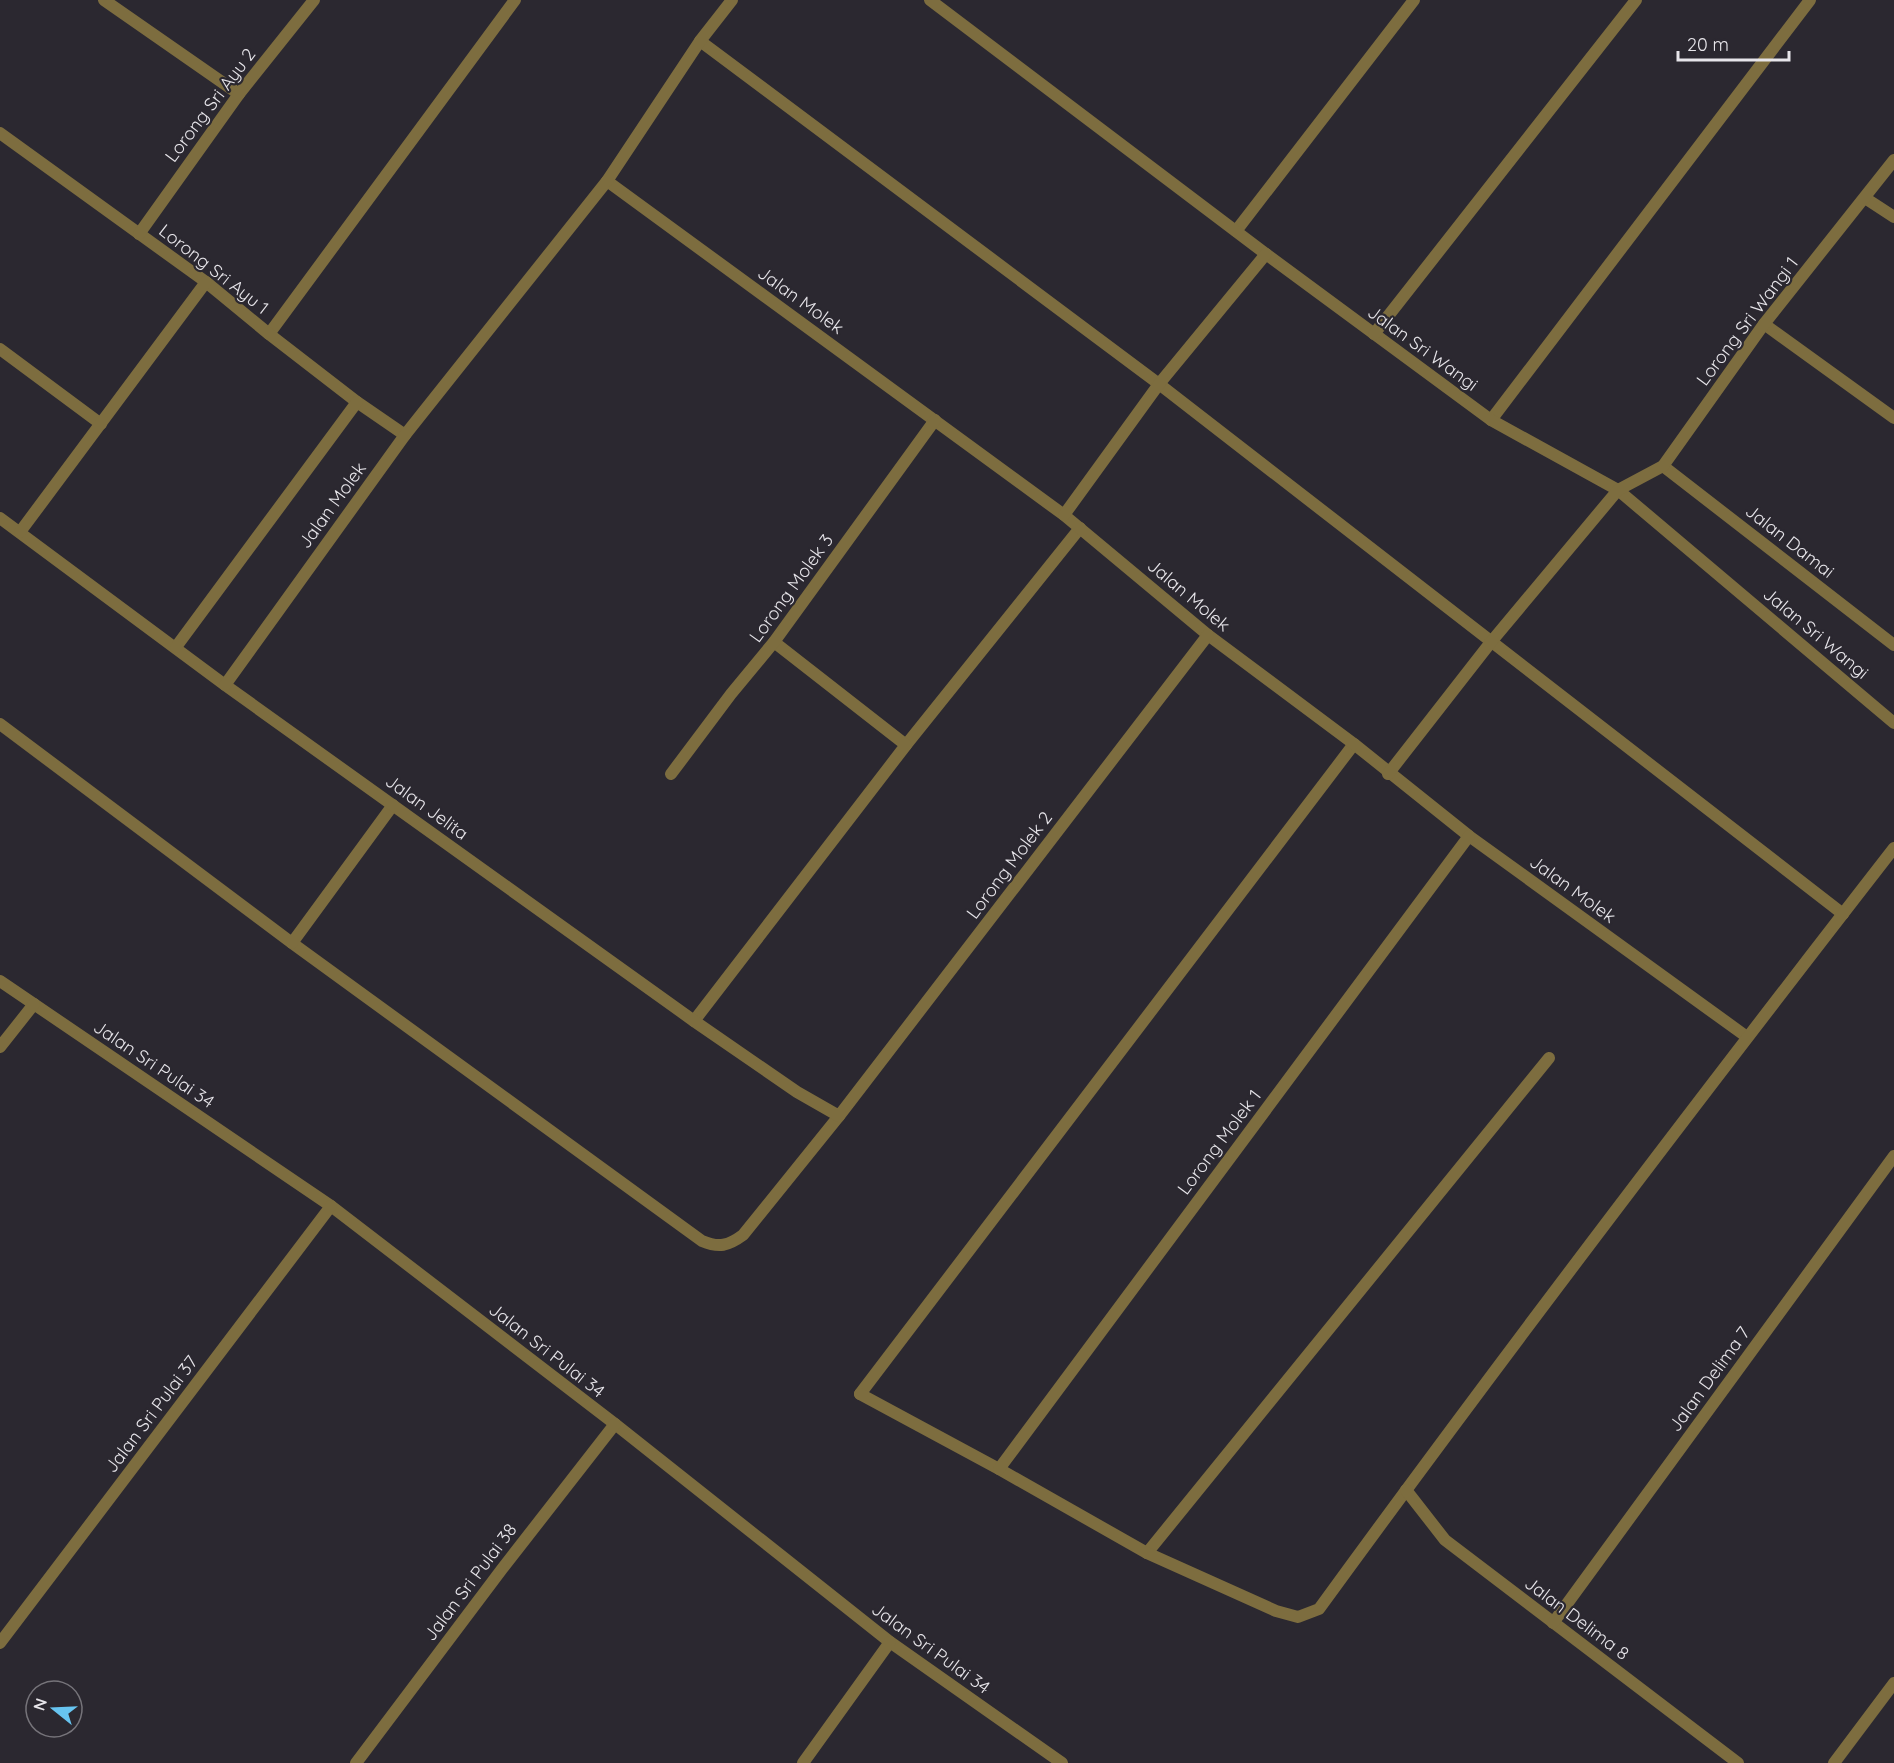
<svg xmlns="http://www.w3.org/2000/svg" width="1894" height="1763" font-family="Quicksand,sans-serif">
  <rect width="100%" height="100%" fill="#2b2830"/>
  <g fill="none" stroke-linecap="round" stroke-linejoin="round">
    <g stroke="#7d6d3f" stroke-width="12">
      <polyline points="104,0 239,94"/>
      <polyline points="700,41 1159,384 1843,914"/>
      <polyline points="1236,231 1414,0"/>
      <polyline points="1764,324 1894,418"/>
      <polyline points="269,334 515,0"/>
      <polyline points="0,349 101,424"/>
      <polyline points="1491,420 1810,0"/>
      <path d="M0 724 292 943 702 1241C719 1248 728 1246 743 1235L839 1116"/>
      <polyline points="906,745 1080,528"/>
      <polyline points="292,943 393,805"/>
      <polyline points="694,1021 906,745 774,642"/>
      <polyline points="860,1394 1354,744"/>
      <polyline points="1147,1553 1549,1058"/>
    </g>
    <g stroke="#7d6d3f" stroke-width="12">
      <polyline points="930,0 1266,254 1491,420 1618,490 1894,723"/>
      <polyline points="0,133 206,282 269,334 357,402 405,435"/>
      <polyline points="607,181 1064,515 1208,635 1354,744 1469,836 1747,1037"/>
      <polyline points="1865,198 1894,217"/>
      <polyline points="139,234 239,94 314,0"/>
      <polyline points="1374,334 1636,0"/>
      <polyline points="1663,466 1894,645"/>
      <polyline points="1064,515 1159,384 1266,254"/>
      <polyline points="0,518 225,685 694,1021 797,1092 839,1116 1208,635"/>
      <polyline points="20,532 206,282"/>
      <polyline points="176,647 357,402"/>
      <polyline points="225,685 405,435 607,181 700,41 732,0"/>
      <polyline points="671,774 731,694 774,642 935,420"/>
      <polyline points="1388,774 1491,642 1618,490 1663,466 1764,324 1894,160"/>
      <polyline points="0,981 331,1206 615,1424 890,1642 1062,1763"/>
      <polyline points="0,1047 34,1004"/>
      <path d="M860 1394 999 1469 1147 1553 1276 1611 1298 1617 1319 1609C1506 1352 1699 1099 1894 848"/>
      <polyline points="999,1469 1469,836"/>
      <polyline points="1406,1490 1445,1540 1738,1763"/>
      <polyline points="1553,1623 1894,1156"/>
      <polyline points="0,1643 331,1206"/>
      <polyline points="356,1763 502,1569 615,1424"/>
      <polyline points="803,1763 890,1642"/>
      <polyline points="1834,1763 1894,1683"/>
    </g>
  </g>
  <g text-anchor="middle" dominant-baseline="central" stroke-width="4.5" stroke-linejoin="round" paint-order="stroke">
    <g font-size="18" fill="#e7e5ea" stroke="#2b2830">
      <text transform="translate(210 105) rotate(-53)">Lorong Sri Ayu 2</text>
      <text transform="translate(214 269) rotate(38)">Lorong Sri Ayu 1</text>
      <text transform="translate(801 300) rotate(36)">Jalan Molek</text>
      <text transform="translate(1747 321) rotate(-53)">Lorong Sri Wangi 1</text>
      <text transform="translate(1423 348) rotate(36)">Jalan Sri Wangi</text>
      <text transform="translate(332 505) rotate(-54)">Jalan Molek</text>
      <text transform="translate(1790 541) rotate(38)">Jalan Damai</text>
      <text transform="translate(791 588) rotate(-54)">Lorong Molek 3</text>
      <text transform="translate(1189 595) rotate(40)">Jalan Molek</text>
      <text transform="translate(1816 633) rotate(40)">Jalan Sri Wangi</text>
      <text transform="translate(427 807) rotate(36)">Jalan Jelita</text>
      <text transform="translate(1009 865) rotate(-53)">Lorong Molek 2</text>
      <text transform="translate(1573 889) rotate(36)">Jalan Molek</text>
      <text transform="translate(154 1064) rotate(34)">Jalan Sri Pulai 34</text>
      <text transform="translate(1219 1142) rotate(-53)">Lorong Molek 1</text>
      <text transform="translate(547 1350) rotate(38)">Jalan Sri Pulai 34</text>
      <text transform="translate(1709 1379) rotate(-54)">Jalan Delima 7</text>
      <text transform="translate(151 1414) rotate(-53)">Jalan Sri Pulai 37</text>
      <text transform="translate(470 1582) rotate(-53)">Jalan Sri Pulai 38</text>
      <text transform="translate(1577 1618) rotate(37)">Jalan Delima 8</text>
      <text transform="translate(931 1648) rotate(36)">Jalan Sri Pulai 34</text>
    </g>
  </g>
  <g transform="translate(54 1709) rotate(288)"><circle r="28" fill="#2b2830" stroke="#76747a" stroke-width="1.5"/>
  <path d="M0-4.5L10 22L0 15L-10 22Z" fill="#67c4f0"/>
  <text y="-9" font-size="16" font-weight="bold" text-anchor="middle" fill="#e7e5ea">N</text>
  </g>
  <path d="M1678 51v9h111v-9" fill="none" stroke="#e7e5ea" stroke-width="3"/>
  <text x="1687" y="51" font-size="18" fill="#e7e5ea" stroke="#2b2830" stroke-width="4.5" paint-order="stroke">20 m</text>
</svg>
